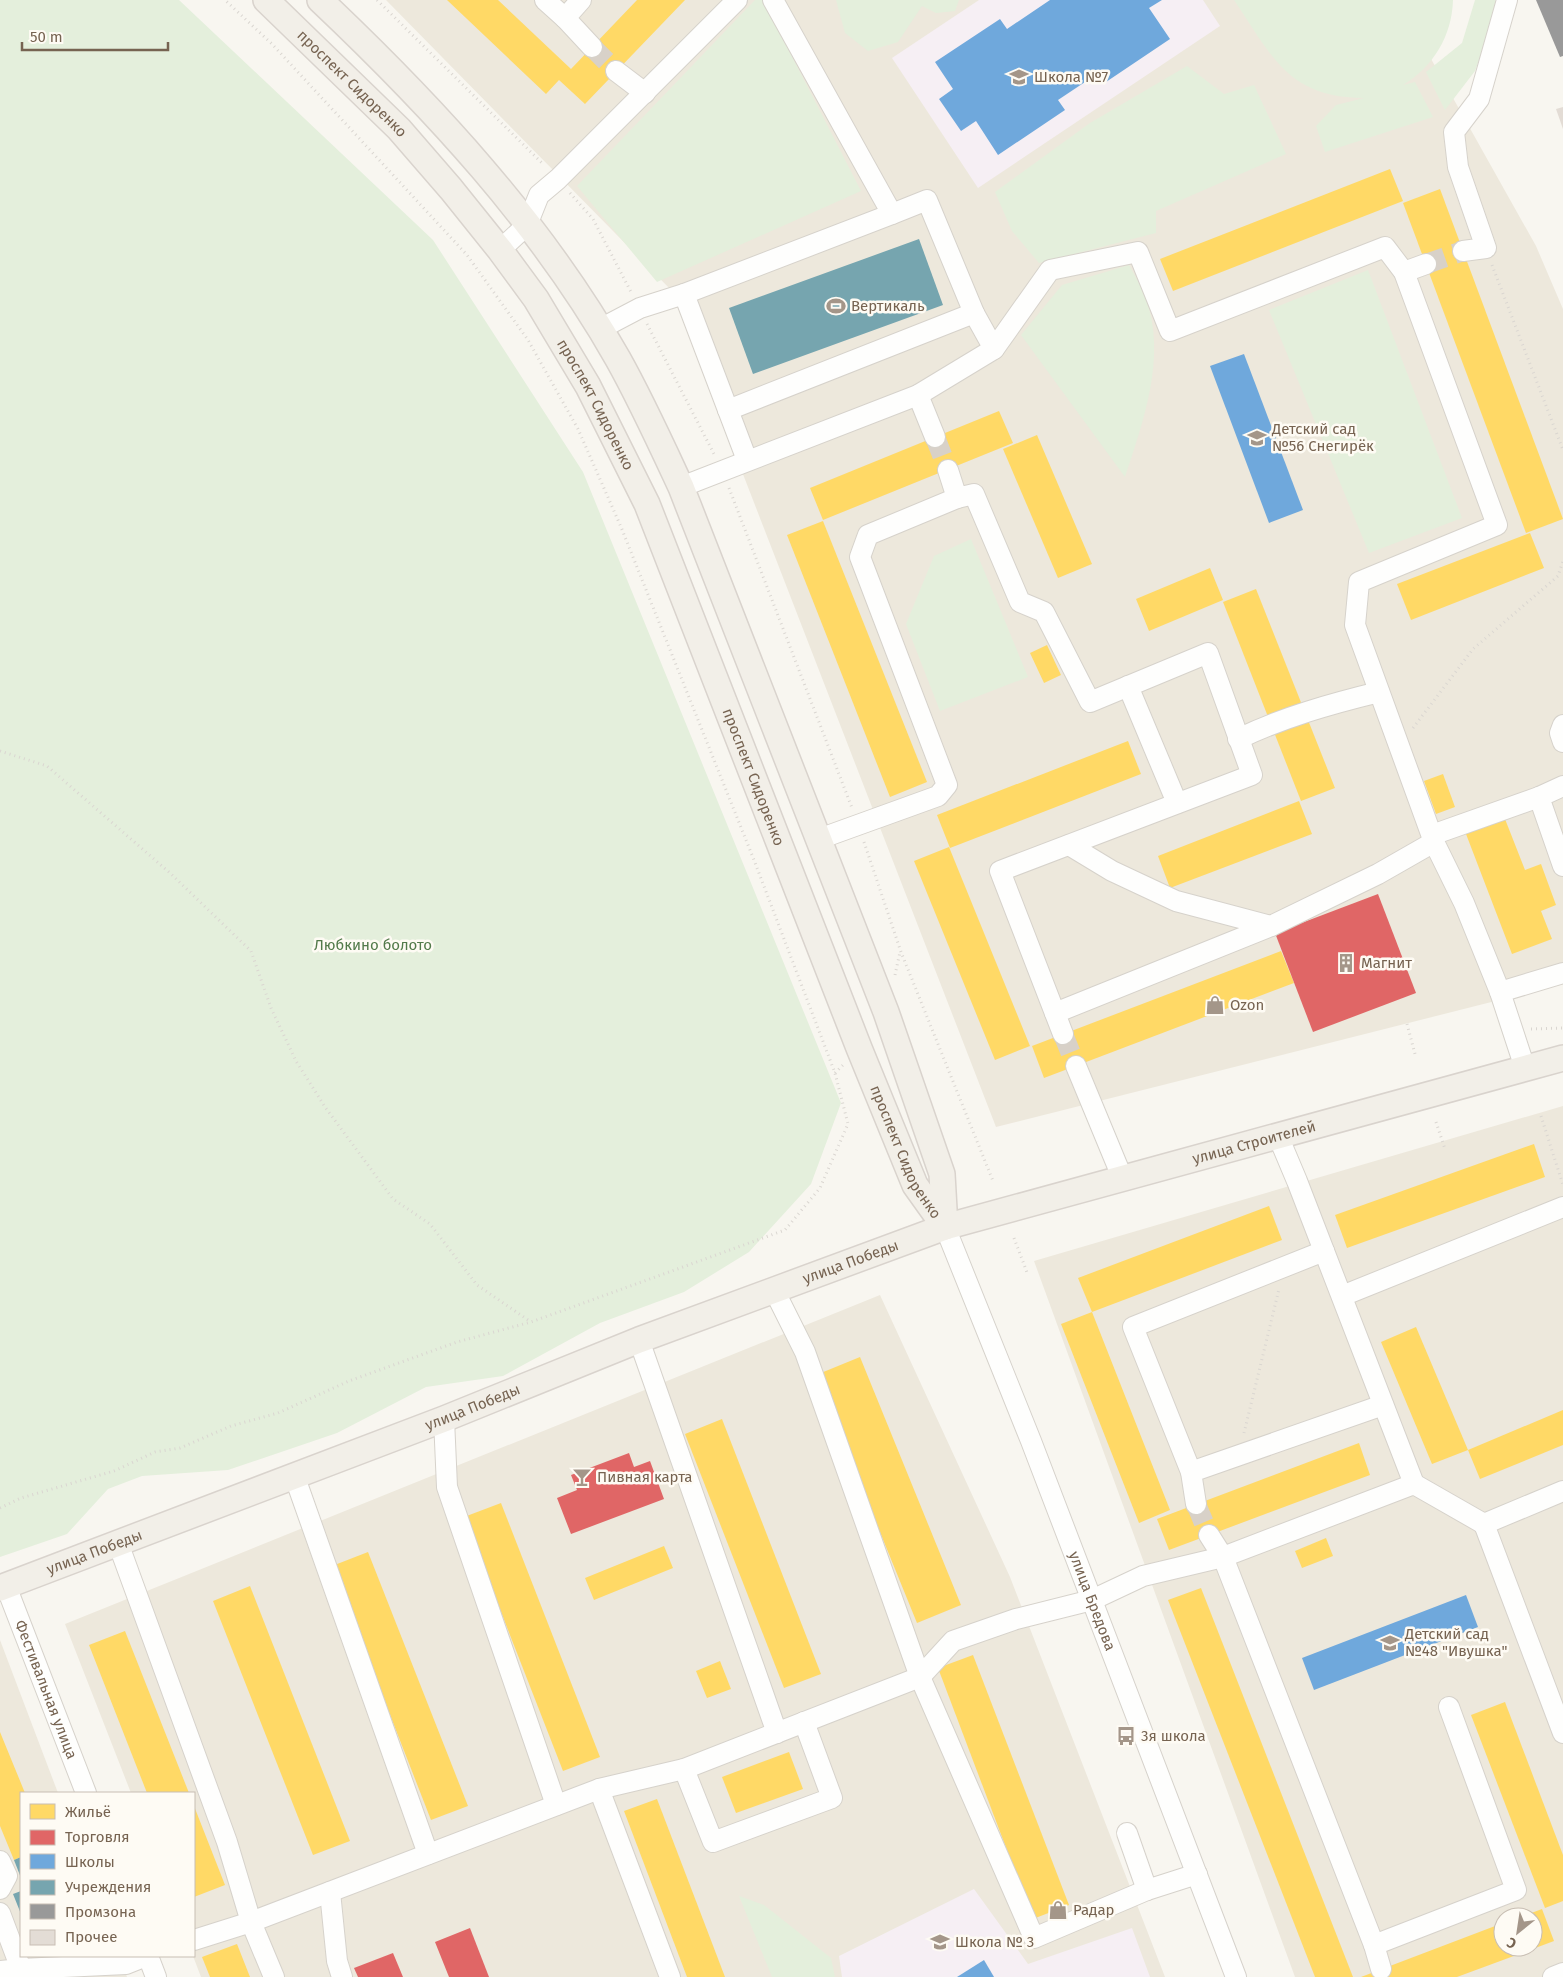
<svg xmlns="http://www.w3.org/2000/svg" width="1563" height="1977" font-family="'Fira Sans',sans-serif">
  <rect width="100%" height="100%" fill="#f8f6f0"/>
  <g fill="#ede8dc" fill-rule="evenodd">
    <polygon points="386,0 1398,0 1536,246 1563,309 1563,984 996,1127 672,291"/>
    <path d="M1563 1106V1977H1295L1034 1261ZM1503 1917H1533V1947H1503Z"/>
    <polygon points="880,1295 1010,1577 1165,1977 201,1977 193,1956 194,1793 131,1793 65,1624"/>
    <polygon points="0,1640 58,1793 21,1793 21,1956 119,1956 127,1977 0,1977"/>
  </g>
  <g fill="#f6eff4">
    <polygon points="979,0 1203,0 1220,26 978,188 892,58"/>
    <polygon points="974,1889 1028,1964 1132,1928 1150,1977 842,1977 839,1956"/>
  </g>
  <g fill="#e4efdc">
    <polygon points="0,0 179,0 433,240 583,472 841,1103 811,1184 749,1252 684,1292 600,1323 503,1376 426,1387 337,1433 228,1470 142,1476 108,1489 67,1534 0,1557"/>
    <polygon points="755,0 763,0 861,191 657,282 577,186"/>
    <polygon points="836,0 959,0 955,11 936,13 922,6 898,42 868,51 845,33"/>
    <path d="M1234 0H1453C1452 36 1433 67 1403 85L1415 82 1433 117 1325 152 1316 126 1336 105 1364 98C1288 98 1272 56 1234 0Z"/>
    <polygon points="1475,0 1495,0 1499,6 1475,71 1445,110 1426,72 1462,43"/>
    <polygon points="1187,66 1224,94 1254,85 1286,154 1156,211 1156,233 1039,263 1012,231 995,192 1090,123"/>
    <path d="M1129 265C1135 276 1142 287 1146 299 1167 357 1143 422 1125 477L1021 335 1062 285Z"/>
    <polygon points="1368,270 1462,518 1369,553 1269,310"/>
    <polygon points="971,539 1028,677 940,711 906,624 934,556"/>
    <polygon points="739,1896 764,1905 831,1958 835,1977 772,1977"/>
  </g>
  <g fill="#ffd966">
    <polygon points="447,0 498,0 571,69 637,0 685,0 585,104 559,80 546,94"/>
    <polygon points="1390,169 1403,201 1173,291 1160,259"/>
    <polygon points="1440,189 1563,519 1526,533 1403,203"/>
    <polygon points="999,411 1013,443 823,520 810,488"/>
    <polygon points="1037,435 1092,564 1058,578 1003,449"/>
    <polygon points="823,521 927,782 890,797 787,535"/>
    <polygon points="1530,533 1544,568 1411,620 1397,584"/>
    <polygon points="1210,568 1223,600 1149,631 1136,599"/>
    <polygon points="1256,589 1335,788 1301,801 1223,602"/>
    <polygon points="1047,645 1061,675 1044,683 1030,653"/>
    <polygon points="1128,741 1141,774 950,848 937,815"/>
    <polygon points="1443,774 1455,807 1436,814 1424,781"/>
    <polygon points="1299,801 1312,834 1170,888 1158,856"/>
    <polygon points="1505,819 1525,870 1541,864 1556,905 1541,911 1552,939 1512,954 1466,834"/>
    <polygon points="949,847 1030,1046 995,1060 914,861"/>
    <polygon points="1281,951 1294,983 1044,1078 1032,1046"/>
    <polygon points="1534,1144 1545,1177 1347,1248 1335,1215"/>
    <polygon points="1269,1206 1282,1240 1092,1312 1078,1278"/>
    <polygon points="1092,1312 1170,1510 1139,1523 1061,1324"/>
    <polygon points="1416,1327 1468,1450 1432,1464 1381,1342"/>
    <polygon points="860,1357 961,1605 917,1623 816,1375"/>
    <polygon points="1563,1410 1563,1445 1480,1479 1468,1450"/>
    <polygon points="722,1419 821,1674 784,1688 685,1434"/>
    <polygon points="1359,1443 1370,1475 1169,1550 1157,1519"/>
    <polygon points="501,1503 600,1757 563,1771 464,1517"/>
    <polygon points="1326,1538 1333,1556 1302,1568 1295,1551"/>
    <polygon points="664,1546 673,1568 594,1600 585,1578"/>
    <polygon points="368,1552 468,1806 431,1820 332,1566"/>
    <polygon points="250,1586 350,1841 313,1855 213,1601"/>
    <polygon points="1201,1588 1353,1977 1315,1977 1168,1600"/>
    <polygon points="125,1631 189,1793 147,1793 89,1645"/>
    <polygon points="973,1655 1069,1905 1033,1919 938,1668"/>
    <polygon points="720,1661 731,1689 707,1698 696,1671"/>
    <polygon points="1505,1702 1563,1855 1563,1901 1545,1908 1471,1715"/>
    <polygon points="0,1732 25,1793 21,1793 21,1857 14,1860 0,1826"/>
    <polygon points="789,1752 803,1789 736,1813 722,1777"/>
    <polygon points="657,1799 725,1977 687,1977 624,1811"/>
    <polygon points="194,1806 225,1885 194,1897"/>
    <polygon points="1542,1909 1554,1941 1457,1977 1361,1977 1503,1923 1503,1947 1533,1947 1533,1917 1521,1917"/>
    <polygon points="237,1944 250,1977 210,1977 202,1957"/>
  </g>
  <g fill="#e06666">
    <polygon points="1378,894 1416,993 1313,1032 1275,933"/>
    <polygon points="629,1453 634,1467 650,1461 664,1499 571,1534 557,1498 577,1490 571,1475"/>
    <polygon points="470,1928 489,1977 449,1977 435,1942"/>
    <polygon points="393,1953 403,1977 358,1977 354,1968"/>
  </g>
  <g fill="#6fa8dc">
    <polygon points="1050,0 1162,0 1149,8 1170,39 1106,82 1100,72 1058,100 1065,110 998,155 976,121 961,131 939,99 953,89 935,62 1000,19 1007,29"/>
    <polygon points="1244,354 1303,510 1269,523 1210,366"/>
    <polygon points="1466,1595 1478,1627 1314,1690 1302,1658"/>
    <polygon points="984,1960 994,1977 957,1977"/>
  </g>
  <g fill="#76a5af">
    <polygon points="919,239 943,305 753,374 729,308"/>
    <polygon points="21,1857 21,1878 14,1860"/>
    <polygon points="21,1891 21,1914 13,1894"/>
  </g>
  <polygon fill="#999" points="1536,0 1563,0 1563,56 1560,57"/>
  <polygon fill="#e3dcd5" points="1563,107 1563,129 1556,109"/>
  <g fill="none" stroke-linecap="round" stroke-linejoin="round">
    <g stroke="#d8d1c8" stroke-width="20" stroke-dasharray="20 10" stroke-linecap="butt">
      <polyline points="592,47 616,71"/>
      <polyline points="1426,264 1463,251"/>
      <polyline points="935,437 948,470"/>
      <polyline points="1063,1034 1076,1066"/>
      <polyline points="1196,1504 1209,1535"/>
    </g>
    <g stroke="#d6d2cb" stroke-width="22">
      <g id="minor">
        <polyline points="545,0 565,18"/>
        <polyline points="581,0 565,18 592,47"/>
        <polyline points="616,71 645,93"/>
        <polyline points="500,250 527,225 539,195 558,179 737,0"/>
        <polyline points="1463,251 1486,248 1458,167 1454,132 1479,99 1507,0"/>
        <polyline points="1404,272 1426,264"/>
        <polyline points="684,294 892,214 773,0"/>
        <polyline points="974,313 994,349"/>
        <polyline points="600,329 640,308 684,294 747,460"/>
        <polyline points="918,395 935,437"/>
        <polyline points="728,410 974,313 927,200 892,214"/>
        <polyline points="948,470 957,498 974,494 1020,602 1044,612 1090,702 1208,653 1252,775 1000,871 1063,1034"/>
        <polyline points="681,487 918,395 994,349 1050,270 1138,252 1170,331 1385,247 1404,272 1497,525 1359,582 1355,625 1434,842 1464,903 1500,992 1525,1068"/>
        <polyline points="1128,686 1177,803"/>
        <polyline points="1563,725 1560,733 1563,742"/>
        <path d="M1238 739C1284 717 1330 704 1379 692"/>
        <polyline points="1563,786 1539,797 1563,866"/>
        <polyline points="1432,835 1539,797"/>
        <polyline points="819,839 938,796 947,785 860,557 868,535 957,498"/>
        <polyline points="1069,845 1112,871 1176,901 1271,926"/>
        <polyline points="1500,992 1563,973"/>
        <polyline points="1055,1013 1271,926 1378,874 1434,842"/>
        <polyline points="1076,1066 1122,1177"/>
        <polyline points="1278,1136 1297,1181 1414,1484"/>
        <path id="s1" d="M945 1227 1031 1441 1236 1977"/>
        <polyline points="774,1290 805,1352 920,1677 1034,1938 1147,1890 1197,1874"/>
        <polyline points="1342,1296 1563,1207"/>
        <polyline points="639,1340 777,1733"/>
        <polyline points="444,1419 447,1487 556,1805"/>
        <polyline points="1191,1472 1383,1405"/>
        <polyline points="294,1475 428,1854"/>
        <polyline points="1196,1504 1191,1472 1133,1327 1324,1251"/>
        <polyline points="1484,1524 1563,1733"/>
        <polyline points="1209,1535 1223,1557 1374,1945 1381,1969"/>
        <polyline points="118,1543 227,1842 251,1922 274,1977"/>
        <path id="s2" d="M6 1586 86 1793"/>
        <polyline points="684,1769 713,1842 832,1798 804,1722"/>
        <polyline points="599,1789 670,1977"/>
        <polyline points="1127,1833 1147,1890"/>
        <polyline points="0,1861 7,1876 0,1889"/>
        <polyline points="330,1892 337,1961 342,1977"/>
        <polyline points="0,1913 21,1969 126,1964 146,1956"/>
        <polyline points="194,1940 251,1922 599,1789 684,1769 920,1677 953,1641 1016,1619 1092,1600 1143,1576 1223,1557 1414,1484 1484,1524 1563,1491"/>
        <polyline points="1374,1945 1516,1890 1449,1707"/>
        <polyline points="148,1956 156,1977"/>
        <polyline points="0,1971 21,1969"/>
        <polyline points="1553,1977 1563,1973"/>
      </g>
    </g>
    <g stroke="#d9d3cd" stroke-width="28">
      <g id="major">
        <path id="s3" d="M266 0 399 129 451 189 500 250 536 299 588 386 647 504 859 1048 915 1185 945 1227"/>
        <path d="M320 0C432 106 541 223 618 359 641 400 661 444 681 487L886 1012 942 1174 945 1227"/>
        <path id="s4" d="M0 1588 444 1419 639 1340 945 1227 1563 1058"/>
      </g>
    </g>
    <g stroke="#dad6d1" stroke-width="3" stroke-dasharray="1 4" stroke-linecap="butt">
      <polyline points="377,0 544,165"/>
      <polyline points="570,193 593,219 631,292"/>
      <polyline points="1492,265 1563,450"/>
      <polyline points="647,324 714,454"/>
      <polyline points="729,488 852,808"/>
      <polyline points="1413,728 1473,649 1558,576 1563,561"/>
      <polyline points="0,751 47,766 170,873 251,951 271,1008 296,1061 325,1107 393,1199 430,1224 477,1285 531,1322"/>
      <polyline points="864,842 901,952 993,1181"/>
      <polyline points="895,975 900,952"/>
      <polyline points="1407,1024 1415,1054"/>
      <polyline points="1531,1029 1563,1028"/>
      <polyline points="835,1073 843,1065"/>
      <polyline points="1541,1116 1563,1185"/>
      <polyline points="1436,1122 1445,1149"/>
      <polyline points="1014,1238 1028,1275"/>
      <polyline points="1244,1433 1279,1289"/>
      <polyline points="0,1508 21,1498 114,1471 155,1452 180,1448 231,1426 278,1413 349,1381 457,1342 531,1322 785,1230 820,1188 848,1124 835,1073 754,860 621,527 578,429 528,340 467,255 272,44 225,0"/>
    </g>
    <use href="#minor" stroke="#fefefd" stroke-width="20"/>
    <use href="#major" stroke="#f2efe8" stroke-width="25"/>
  </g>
  <defs>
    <g id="school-bare" transform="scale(1.5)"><path d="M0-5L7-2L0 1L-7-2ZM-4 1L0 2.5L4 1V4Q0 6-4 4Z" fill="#a49689" stroke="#fefbf4" stroke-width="2.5" paint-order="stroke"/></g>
    <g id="stadium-bare" transform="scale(1.5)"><path d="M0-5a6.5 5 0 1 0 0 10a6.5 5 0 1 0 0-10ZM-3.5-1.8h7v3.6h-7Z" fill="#a49689" stroke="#fefbf4" stroke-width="2.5" paint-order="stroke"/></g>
    <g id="building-bare" transform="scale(1.5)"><path d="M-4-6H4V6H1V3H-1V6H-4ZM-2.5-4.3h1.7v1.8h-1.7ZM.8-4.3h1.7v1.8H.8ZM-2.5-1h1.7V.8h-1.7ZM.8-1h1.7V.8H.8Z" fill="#a49689" stroke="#fefbf4" stroke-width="2.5" paint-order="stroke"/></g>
    <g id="shop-bare" transform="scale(1.5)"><path d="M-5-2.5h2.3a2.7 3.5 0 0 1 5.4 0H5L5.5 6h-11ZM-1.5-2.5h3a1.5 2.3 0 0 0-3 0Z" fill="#a49689" stroke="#fefbf4" stroke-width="2.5" paint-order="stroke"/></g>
    <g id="bar-bare" transform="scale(1.5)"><path d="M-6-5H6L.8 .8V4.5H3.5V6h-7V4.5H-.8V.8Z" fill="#a49689" stroke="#fefbf4" stroke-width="2.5" paint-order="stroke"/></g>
    <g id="bus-bare" transform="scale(1.5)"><path d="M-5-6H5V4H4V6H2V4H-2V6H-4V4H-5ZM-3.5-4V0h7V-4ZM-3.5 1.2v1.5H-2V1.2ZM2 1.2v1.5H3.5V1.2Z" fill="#a49689" stroke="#fefbf4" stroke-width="2.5" paint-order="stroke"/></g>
  </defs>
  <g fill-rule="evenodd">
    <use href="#school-bare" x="1019" y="77"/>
    <use href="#stadium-bare" x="836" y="306"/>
    <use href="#school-bare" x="1257" y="438"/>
    <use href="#building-bare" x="1346" y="963"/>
    <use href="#shop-bare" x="1215" y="1005"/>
    <use href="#bar-bare" x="582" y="1477"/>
    <use href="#school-bare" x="1390" y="1643"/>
    <use href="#bus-bare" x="1126" y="1736"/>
    <use href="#shop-bare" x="1058" y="1910"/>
    <use href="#school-bare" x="940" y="1942"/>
  </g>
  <g text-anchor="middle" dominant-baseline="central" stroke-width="5" stroke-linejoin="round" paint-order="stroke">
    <g font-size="15" fill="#766351" stroke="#fefbf4" text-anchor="start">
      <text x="1034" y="77">Школа №7</text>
      <text x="851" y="306">Вертикаль</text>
      <text x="1272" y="429">Детский сад<tspan x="1272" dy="17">№56 Снегирёк</tspan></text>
      <text x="1361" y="963">Магнит</text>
      <text x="1230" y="1005">Ozon</text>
      <text x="597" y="1477">Пивная карта</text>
      <text x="1405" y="1634">Детский сад<tspan x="1405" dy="17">№48 "Ивушка"</tspan></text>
      <text x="1141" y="1736">3я школа</text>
      <text x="1073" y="1910">Радар</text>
      <text x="955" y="1942">Школа № 3</text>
    </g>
    <g font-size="15" fill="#766351" stroke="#fefbf4">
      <text stroke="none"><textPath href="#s3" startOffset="120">проспект Сидоренко</textPath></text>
      <text stroke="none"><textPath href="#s3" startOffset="525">проспект Сидоренко</textPath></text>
      <text stroke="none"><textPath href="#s3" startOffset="930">проспект Сидоренко</textPath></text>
      <text stroke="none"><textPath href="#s4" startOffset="1332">улица Строителей</textPath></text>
      <text stroke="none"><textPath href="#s3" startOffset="1335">проспект Сидоренко</textPath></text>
      <text stroke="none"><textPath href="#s4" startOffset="911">улица Победы</textPath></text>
      <text stroke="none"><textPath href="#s4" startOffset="506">улица Победы</textPath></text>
      <text stroke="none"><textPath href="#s4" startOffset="101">улица Победы</textPath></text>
      <text stroke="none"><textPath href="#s1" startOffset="402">улица Бредова</textPath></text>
      <text stroke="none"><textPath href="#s2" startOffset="111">Фестивальная улица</textPath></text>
    </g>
    <g font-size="15" fill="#527a4a" stroke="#fefbf4">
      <text x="373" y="945">Любкино болото</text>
    </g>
  </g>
  <rect x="20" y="1792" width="175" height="165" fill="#fefbf4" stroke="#c8beb3"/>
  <rect x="30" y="1804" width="25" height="15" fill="#ffd966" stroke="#c8beb3"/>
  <text x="65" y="1817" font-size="15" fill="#766351">Жильё</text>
  <rect x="30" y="1830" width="25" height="15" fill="#e06666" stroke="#c8beb3"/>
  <text x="65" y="1842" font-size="15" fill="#766351">Торговля</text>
  <rect x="30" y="1854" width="25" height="15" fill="#6fa8dc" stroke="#c8beb3"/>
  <text x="65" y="1867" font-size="15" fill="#766351">Школы</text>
  <rect x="30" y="1880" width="25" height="15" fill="#76a5af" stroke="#c8beb3"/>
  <text x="65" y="1892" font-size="15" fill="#766351">Учреждения</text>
  <rect x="30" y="1904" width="25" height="15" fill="#999999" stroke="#c8beb3"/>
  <text x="65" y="1917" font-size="15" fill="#766351">Промзона</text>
  <rect x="30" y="1930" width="25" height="15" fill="#e3dcd5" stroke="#c8beb3"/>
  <text x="65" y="1942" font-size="15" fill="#766351">Прочее</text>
  <g transform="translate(1518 1932) rotate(210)"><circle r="24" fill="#fefbf4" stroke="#c8beb3"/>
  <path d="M0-4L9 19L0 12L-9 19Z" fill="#a49689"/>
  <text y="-8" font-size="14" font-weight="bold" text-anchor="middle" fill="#766351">С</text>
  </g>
  <path d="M22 42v8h146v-8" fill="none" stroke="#766351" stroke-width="2.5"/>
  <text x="30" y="42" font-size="15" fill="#766351" stroke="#fefbf4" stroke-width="4" paint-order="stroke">50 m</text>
</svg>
